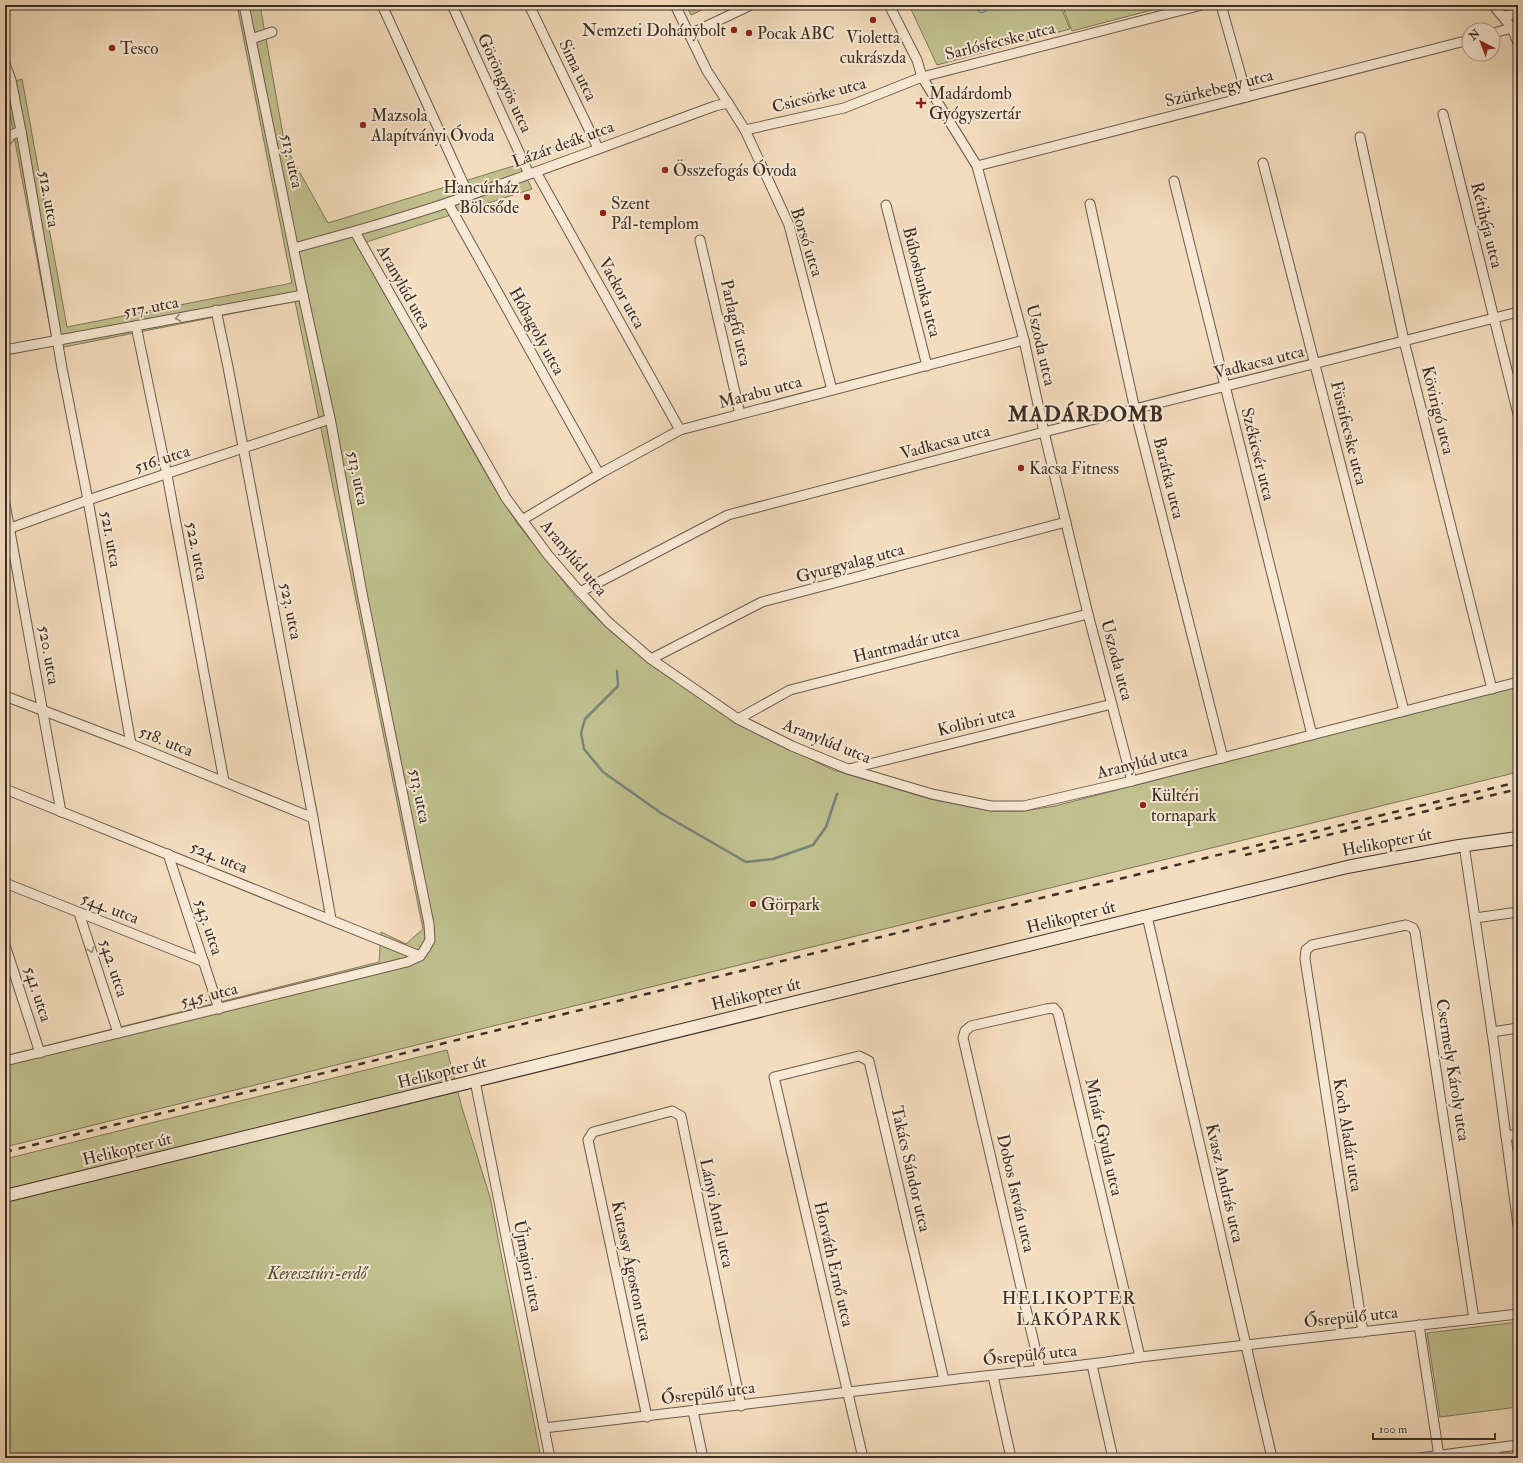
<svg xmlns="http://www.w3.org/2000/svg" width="1523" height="1463" font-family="'IM FELL Double Pica',serif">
  <rect width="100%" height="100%" fill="#f4ddbe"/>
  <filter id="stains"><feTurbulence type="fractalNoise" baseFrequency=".005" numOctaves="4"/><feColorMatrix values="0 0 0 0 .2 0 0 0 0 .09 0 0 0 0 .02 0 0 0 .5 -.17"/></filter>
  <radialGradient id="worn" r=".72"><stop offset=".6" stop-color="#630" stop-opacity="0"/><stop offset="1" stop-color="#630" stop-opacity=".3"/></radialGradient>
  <g fill="#c0c08e" stroke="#7e775a">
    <polygon points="237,5 260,5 285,146 328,223 520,164 532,189 357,245 489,479 517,523 578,600 615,635 653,666 737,723 833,770 930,799 991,811 1024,811 1055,806 1518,686 1518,772 5,1147 5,1056 379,962 381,932 406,944 423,929 295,301 54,349 5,88 5,84 22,79 67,327 292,283"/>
    <polygon points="686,5 713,5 691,15"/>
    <polygon points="909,5 1060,5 1070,29 937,65"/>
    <polygon points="1062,5 1171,5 1072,31"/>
    <polygon points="1503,5 1518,5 1518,28 1513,17"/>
    <polygon points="447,1050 462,1108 490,1197 541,1458 5,1458 5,1159"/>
    <polygon points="1518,1322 1518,1407 1440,1417 1427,1333"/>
  </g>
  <polygon fill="#9cbbb3" stroke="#76837b" points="972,5 998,5 982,13 979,12 978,9 975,10"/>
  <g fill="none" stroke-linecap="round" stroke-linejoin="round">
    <polyline stroke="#76837b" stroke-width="2.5" points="617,671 618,686 585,719 581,733 584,749 603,772 661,813 746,862 773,859 813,845 826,827 837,794"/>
    <g stroke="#6a5a4c" stroke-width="11">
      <g id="street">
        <polyline points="382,5 469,196"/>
        <polyline points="452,5 529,174"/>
        <polyline points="529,5 598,148"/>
        <polyline points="675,5 707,71 728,103 745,130 789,225 832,390"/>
        <polyline points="889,5 917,60 922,77 977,166 1024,340 1044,432 1088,614 1132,781"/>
        <polyline points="1221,5 1247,97"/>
        <polyline points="1493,5 1512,28 1518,43"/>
        <polyline points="1503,16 1518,14"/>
        <polyline points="1493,33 1512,28"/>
        <polyline points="690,34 751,5"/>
        <polyline points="251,39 272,32"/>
        <polyline points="5,64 11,80 21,131 62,368 88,500 131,744"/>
        <polyline points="1443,114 1518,414"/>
        <polyline points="745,130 844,108 922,77 1202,5"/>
        <polyline points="1360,137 1404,341 1492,689"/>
        <polyline points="5,143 11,135 21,131"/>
        <polyline points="1263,163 1404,711"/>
        <polyline points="977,166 1469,40"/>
        <polyline points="536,172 680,430"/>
        <polyline points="1174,181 1312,735"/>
        <polyline points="448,203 599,474"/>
        <polyline points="1090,204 1135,410 1223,758"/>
        <polyline points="886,205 927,366"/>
        <polyline points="355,232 506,498 548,555 580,592 608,622 651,659 738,719 792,746 848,769 932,794 991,806 1024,806 1132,781 1518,682"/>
        <polyline points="700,240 740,414"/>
        <path d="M294 248C346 234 399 219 450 202 539 172 627 138 715 106L728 103"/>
        <polyline points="216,310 228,367 313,818 331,919"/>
        <polyline points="136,326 167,475 224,781"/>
        <polyline points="5,350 303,295"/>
        <polyline points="5,504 61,812"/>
        <polyline points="522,520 599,474 680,430 1024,340"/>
        <polyline points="5,530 88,500 330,419"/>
        <polyline points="580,592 728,515 1044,432 1518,312"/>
        <polyline points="651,659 762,602 1066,522"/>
        <polyline points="5,696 131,744 313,818"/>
        <polyline points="738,719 790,690 1088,614"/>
        <polyline points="849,769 1112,704"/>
        <polyline points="5,789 420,956"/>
        <polyline points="1464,845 1492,1032 1518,1225"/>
        <polyline points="168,854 219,1009"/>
        <polyline points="5,883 204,962"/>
        <polyline points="79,913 118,1033"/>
        <polyline points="1147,916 1272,1458"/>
        <polyline points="1475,918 1518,912"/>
        <polyline points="5,945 40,1053"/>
        <polyline points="1492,1032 1518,1028"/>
        <polyline points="5,1061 407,962 420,956 425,949 430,940 429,924 362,593 331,423 303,295 244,5"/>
        <polyline points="475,1081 550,1458"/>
        <polyline points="1506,1136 1518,1134"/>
        <polyline points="1419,1325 1439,1456"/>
        <polyline points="1363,1332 1305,959 1306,950 1312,945 1406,925 1413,928 1415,932 1474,1319"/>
        <polyline points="1092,1365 1113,1458"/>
        <polyline points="1040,1369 963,1038 965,1031 971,1026 1046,1009 1054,1008 1058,1013 1140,1357"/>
        <polyline points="993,1376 1011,1458"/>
        <polyline points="693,1411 703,1458"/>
        <polyline points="647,1417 588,1140 593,1132 672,1111 681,1116 741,1406"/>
        <path d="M544 1428C677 1413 809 1397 941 1381 1007 1373 1074 1368 1140 1357L1518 1314"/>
        <polyline points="1494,1448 1496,1458"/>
        <polyline points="863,1458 774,1077 859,1056 869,1061 944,1380"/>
        <polyline points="1419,1458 1518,1445"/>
      </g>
    </g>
    <g stroke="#3c2e26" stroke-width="14">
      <polyline id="secondary" points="5,1196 1347,867 1459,846 1518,838"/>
    </g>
    <use href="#street" stroke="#f8e9d5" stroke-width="9"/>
    <use href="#secondary" stroke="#f8e9d5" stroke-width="12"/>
    <g stroke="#3c2e26" stroke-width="2.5" stroke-dasharray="7 7" stroke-linecap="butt">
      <polyline points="1245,855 1518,789"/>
      <polyline points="5,1152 453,1041 1518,782"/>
    </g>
  </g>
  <defs><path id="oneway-chevron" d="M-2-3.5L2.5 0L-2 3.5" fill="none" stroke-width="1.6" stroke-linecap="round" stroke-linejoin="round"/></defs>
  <g stroke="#9a8c7e">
    <use href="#oneway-chevron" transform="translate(178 318) rotate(169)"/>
    <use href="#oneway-chevron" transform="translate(91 950) rotate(72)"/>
  </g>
  <g fill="#8f2418" stroke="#f8e9d5" stroke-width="1.5">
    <circle cx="873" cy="20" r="4"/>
    <circle cx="734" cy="30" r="4"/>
    <circle cx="749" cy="33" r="4"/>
    <circle cx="112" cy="48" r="4"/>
    <path d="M919 97h4v4h4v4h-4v4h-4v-4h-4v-4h4z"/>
    <circle cx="363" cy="125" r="4"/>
    <circle cx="665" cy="170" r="4"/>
    <circle cx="527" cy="197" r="4"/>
    <circle cx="603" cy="213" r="4"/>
    <circle cx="1021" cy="468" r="4"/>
    <circle cx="1143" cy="805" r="4"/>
    <circle cx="753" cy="904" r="4"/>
  </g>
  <g text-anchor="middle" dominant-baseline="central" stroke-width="4" stroke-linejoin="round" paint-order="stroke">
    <g font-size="17" fill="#3c2e26" stroke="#f8e9d5" text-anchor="start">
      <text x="726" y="30" text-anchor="end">Nemzeti Dohánybolt</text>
      <text x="757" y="33">Pocak ABC</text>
      <text x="873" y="37" text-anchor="middle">Violetta<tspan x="873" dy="20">cukrászda</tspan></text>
      <text x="120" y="48">Tesco</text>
      <text x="929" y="93">Madárdomb<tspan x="929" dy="20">Gyógyszertár</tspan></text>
      <text x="371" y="115">Mazsola<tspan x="371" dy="20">Alapítványi Óvoda</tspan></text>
      <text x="673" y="170">Összefogás Óvoda</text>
      <text x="519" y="187" text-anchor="end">Hancúrház<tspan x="519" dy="20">Bölcsőde</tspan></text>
      <text x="611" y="203">Szent<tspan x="611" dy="20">Pál-templom</tspan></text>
      <text x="1029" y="468">Kacsa Fitness</text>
      <text x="1151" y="795">Kültéri<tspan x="1151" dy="20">tornapark</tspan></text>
      <text x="761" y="904">Görpark</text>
    </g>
    <g font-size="17" fill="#3c2e26" stroke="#f8e9d5">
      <text transform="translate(1000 41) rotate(-14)">Sarlósfecske utca</text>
      <text transform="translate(578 70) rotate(64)">Sima utca</text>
      <text transform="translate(505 83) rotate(65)">Göröngyös utca</text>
      <text transform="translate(1219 88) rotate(-14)">Szürkebegy utca</text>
      <text transform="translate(819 95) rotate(-15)">Csicsörke utca</text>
      <text transform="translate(563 144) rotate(-20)">Lázár deák utca</text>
      <text transform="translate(292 161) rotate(78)">513. utca</text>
      <text transform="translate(49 199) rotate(80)">512. utca</text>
      <text transform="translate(1487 225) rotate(76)">Rétihéja utca</text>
      <text transform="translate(807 242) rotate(72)">Borsó utca</text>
      <text transform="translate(922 282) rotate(76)">Búbosbanka utca</text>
      <text transform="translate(404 287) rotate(61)">Aranylúd utca</text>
      <text transform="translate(622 293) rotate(61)">Vackor utca</text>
      <text transform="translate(151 307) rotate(-11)">517. utca</text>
      <text transform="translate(736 323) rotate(77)">Parlagfű utca</text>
      <text transform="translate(537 331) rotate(61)">Hóbagoly utca</text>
      <text transform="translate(1041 345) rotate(77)">Uszoda utca</text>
      <text transform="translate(1259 362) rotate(-14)">Vadkacsa utca</text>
      <text transform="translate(760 392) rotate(-15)">Marabu utca</text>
      <text transform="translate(1438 410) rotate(76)">Kövirigó utca</text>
      <text transform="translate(1349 433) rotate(76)">Füstifecske utca</text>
      <text transform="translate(945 442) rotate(-15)">Vadkacsa utca</text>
      <text transform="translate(1258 454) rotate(76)">Székicsér utca</text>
      <text transform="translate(162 459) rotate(-18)">516. utca</text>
      <text transform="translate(358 478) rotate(79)">513. utca</text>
      <text transform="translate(1169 478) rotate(76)">Barátka utca</text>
      <text transform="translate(111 539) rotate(80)">521. utca</text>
      <text transform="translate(197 551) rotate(79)">522. utca</text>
      <text transform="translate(574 558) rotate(50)">Aranylúd utca</text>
      <text transform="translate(850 563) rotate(-15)">Gyurgyalag utca</text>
      <text transform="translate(291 611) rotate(79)">523. utca</text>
      <text transform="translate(906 644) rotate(-14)">Hantmadár utca</text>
      <text transform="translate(49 655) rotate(80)">520. utca</text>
      <text transform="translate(1117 660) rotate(75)">Uszoda utca</text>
      <text transform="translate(976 721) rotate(-14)">Kolibri utca</text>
      <text transform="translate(166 741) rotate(22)">518. utca</text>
      <text transform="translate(827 741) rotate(22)">Aranylúd utca</text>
      <text transform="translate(1142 762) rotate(-14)">Aranylúd utca</text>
      <text transform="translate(420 796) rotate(79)">513. utca</text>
      <text transform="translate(1387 842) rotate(-11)">Helikopter út</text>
      <text transform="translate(219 857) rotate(22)">524. utca</text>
      <text transform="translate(110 908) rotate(21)">544. utca</text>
      <text transform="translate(1071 917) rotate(-14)">Helikopter út</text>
      <text transform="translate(209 927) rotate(72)">543. utca</text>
      <text transform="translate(114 968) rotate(72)">542. utca</text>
      <text transform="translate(38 994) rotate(72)">541. utca</text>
      <text transform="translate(756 994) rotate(-14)">Helikopter út</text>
      <text transform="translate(209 995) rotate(-14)">545. utca</text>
      <text transform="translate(1453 1070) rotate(81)">Csermely Károly utca</text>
      <text transform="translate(442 1072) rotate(-14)">Helikopter út</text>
      <text transform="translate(1348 1135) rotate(81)">Koch Aladár utca</text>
      <text transform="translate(1104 1137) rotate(77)">Minár Gyula utca</text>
      <text transform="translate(127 1149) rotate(-14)">Helikopter út</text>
      <text transform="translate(911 1169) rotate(77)">Takács Sándor utca</text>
      <text transform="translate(1225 1183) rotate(77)">Kvasz András utca</text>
      <text transform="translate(1016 1193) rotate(77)">Dobos István utca</text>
      <text transform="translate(717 1213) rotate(78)">Lányi Antal utca</text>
      <text transform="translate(834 1264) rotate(77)">Horváth Ernő utca</text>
      <text transform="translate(528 1266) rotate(79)">Újmajori utca</text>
      <text transform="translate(632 1271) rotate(78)">Kutassy Ágoston utca</text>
      <text transform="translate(1351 1317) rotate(-6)">Ősrepülő utca</text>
      <text transform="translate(1030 1355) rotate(-6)">Ősrepülő utca</text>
      <text transform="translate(708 1393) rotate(-7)">Ősrepülő utca</text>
    </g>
    <g font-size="17" font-style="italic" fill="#564b3b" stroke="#f8e9d5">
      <text x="317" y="1273">Keresztúri-erdő</text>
    </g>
    <g font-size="18" letter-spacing="1" fill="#3c2e26" stroke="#f8e9d5">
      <text x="1069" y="1298">HELIKOPTER<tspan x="1069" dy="21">LAKÓPARK</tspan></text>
    </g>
    <g font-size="21" font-weight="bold" letter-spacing="1" fill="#3c2e26" stroke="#f8e9d5">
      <text x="1086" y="414">MADÁRDOMB</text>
    </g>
  </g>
  <rect width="1523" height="1463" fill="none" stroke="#f4ddbe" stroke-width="20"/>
  <rect x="6" y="6" width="1511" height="1451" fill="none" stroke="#3c2e26" stroke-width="2"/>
  <rect x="10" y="10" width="1503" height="1443" fill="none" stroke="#3c2e26"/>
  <g transform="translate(1481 42) rotate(318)"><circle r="19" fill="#f8e9d5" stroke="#ad9e8f"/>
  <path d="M0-3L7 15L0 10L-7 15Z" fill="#8f2418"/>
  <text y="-6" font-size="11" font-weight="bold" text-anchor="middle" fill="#3c2e26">N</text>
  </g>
  <path d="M1373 1433v6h122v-6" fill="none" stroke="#3c2e26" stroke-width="2"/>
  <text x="1379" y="1433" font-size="12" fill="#3c2e26" stroke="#f8e9d5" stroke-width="3" paint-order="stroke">100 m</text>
  <rect width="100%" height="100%" filter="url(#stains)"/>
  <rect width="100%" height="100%" fill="url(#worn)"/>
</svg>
